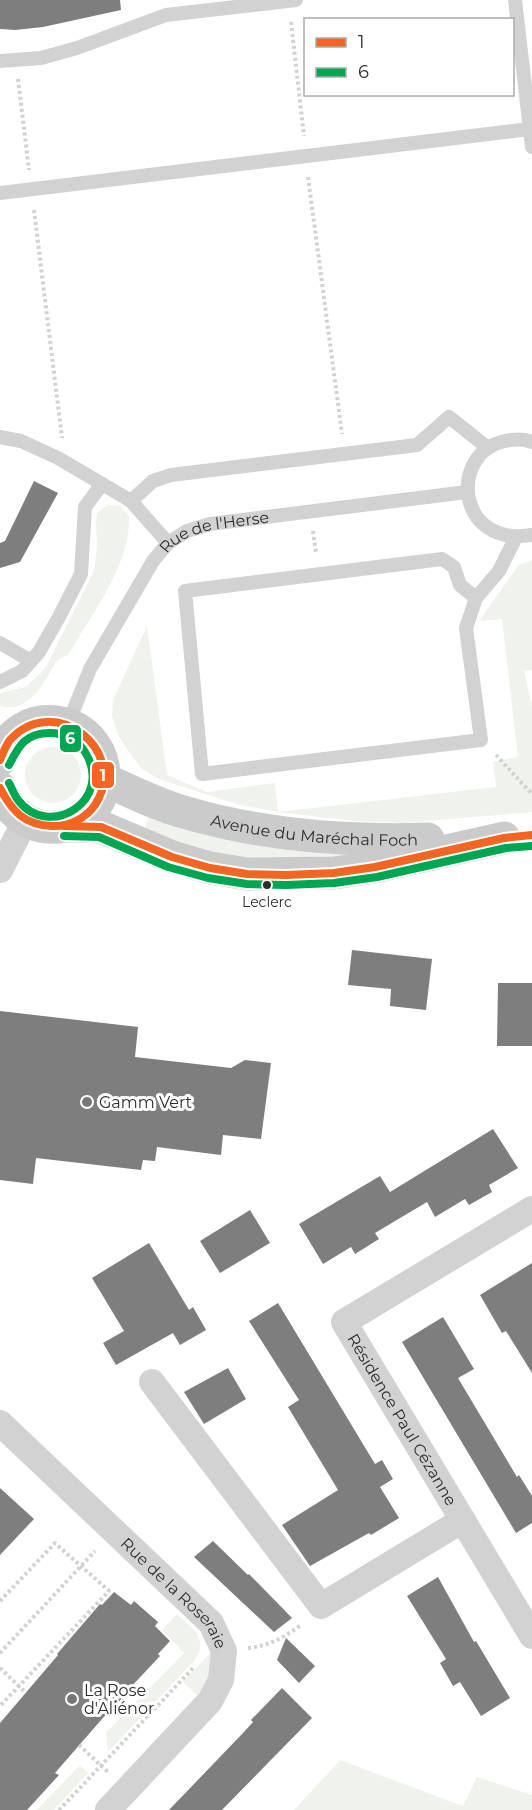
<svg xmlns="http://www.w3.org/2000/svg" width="532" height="1810" font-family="Montserrat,sans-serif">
  <rect width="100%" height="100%" fill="#fff"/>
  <g fill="#f0f3ec">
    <path d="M108 505 120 506 129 516C131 565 91 615 68 655L59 659 56 662C44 683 29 714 0 706V693L26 687 46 667 94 571 97 547 96 520 97 513Z"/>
    <polygon points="532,560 532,670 524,671 532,706 532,812 403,823 353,821 277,812 236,804 159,779 142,769 129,752 118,735 112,716 113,700 147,626 167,775 207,792 275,783 278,812 496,787 493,762 518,757 502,619 479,621 519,565"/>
    <circle cx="53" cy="775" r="28"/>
    <polygon points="150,812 367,857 233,862 144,831"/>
    <path d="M177 1614C191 1628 209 1637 196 1659L108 1752 106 1733 184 1653 162 1630Z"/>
    <polygon points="213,1650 213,1667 198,1696 183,1682"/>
    <polygon points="340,1760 463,1806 477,1777 532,1795 532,1810 294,1810"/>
    <polygon points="80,1765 88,1773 54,1810 37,1810"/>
  </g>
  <g fill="#7e7e7e">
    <polygon points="0,0 120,0 121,10 43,27 15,30 0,29"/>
    <polygon points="34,481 58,493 20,562 0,568 0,543 5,541"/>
    <polygon points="352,950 432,959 426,1010 390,1006 391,989 348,985"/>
    <polygon points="498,983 532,983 532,1046 497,1046"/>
    <polygon points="0,1011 138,1027 135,1057 231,1068 245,1060 271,1063 261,1139 223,1135 221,1155 157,1147 155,1161 143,1160 141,1170 36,1158 33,1184 0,1180"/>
    <polygon points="493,1129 518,1168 489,1185 492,1192 469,1205 465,1199 435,1217 427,1202 375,1233 379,1239 355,1254 351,1247 323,1264 299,1224 380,1176 390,1192"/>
    <polygon points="250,1210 270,1243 220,1273 200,1241"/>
    <polygon points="149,1243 189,1310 193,1307 206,1330 180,1345 173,1333 116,1365 103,1343 124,1331 92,1278"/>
    <polygon points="532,1263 532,1373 506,1331 502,1333 480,1295"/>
    <polygon points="278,1303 375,1464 382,1460 393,1479 380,1487 399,1518 371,1535 369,1533 310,1566 282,1525 338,1490 288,1407 299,1400 249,1321"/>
    <polygon points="443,1317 474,1369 458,1378 517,1477 519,1475 532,1496 532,1523 516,1533 402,1342"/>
    <polygon points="228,1368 246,1399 204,1424 184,1392"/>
    <polygon points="0,1488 34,1519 0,1555"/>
    <polygon points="213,1541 248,1575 249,1574 292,1618 274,1632 194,1557"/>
    <polygon points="438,1577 474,1642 476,1641 510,1698 481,1716 460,1682 453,1686 440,1663 446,1659 407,1596"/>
    <polygon points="114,1592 131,1605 134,1601 158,1622 155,1626 170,1641 158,1654 160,1656 130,1688 131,1689 116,1706 115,1704 55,1773 59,1775 27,1810 0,1810 0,1723 58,1655 57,1654 100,1604 102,1605"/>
    <polygon points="286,1638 315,1666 299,1683 277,1660"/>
    <polygon points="282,1688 312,1718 222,1810 169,1810 243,1733 253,1722 251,1720"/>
  </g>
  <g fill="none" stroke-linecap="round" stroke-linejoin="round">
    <g stroke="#d2d2d2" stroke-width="4" stroke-dasharray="3 3" stroke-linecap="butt">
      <polyline points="291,22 304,136"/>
      <polyline points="18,79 29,170"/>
      <polyline points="308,177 342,434"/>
      <polyline points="34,210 62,438"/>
      <polyline points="313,531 316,553"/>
      <polyline points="496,755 532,794"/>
      <polyline points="0,1601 55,1543 109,1591 0,1706"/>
      <path d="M248 1648C269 1646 285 1637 301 1625"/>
      <polyline points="0,1653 95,1551"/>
      <polyline points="0,1668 26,1693"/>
      <polyline points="79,1745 109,1773"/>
      <polyline points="59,1810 195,1666"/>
    </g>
    <g stroke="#d2d2d2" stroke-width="14">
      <polyline points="515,0 532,147"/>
      <polyline points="0,61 41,58 77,48 166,15 296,0"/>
      <polyline points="0,193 530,129"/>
      <polyline points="0,437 21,441 58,458 131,501 168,543"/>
      <path d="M532 442C523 438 514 439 505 441 449 452 455 548 532 535"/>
      <polyline points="131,501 153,481 171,475 417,445 449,417 488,448"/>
      <polyline points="476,598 466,628 481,740 202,774 185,591 442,559 454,567 460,585 476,598 499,571 516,537"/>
      <polyline points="0,643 31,661"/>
      <polyline points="0,682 22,671 39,652 59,617 81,574 85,507 102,484"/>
      <path id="s1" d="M68 724 90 669 153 561 168 543 187 531 210 524 467 492"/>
    </g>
    <g stroke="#d2d2d2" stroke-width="26">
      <polyline points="0,870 25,821"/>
      <path id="s2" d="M532 1209 344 1322 532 1636"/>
      <polyline points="152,1382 321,1606 463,1520"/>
      <path id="s3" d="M0 1423 211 1623 224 1651 221 1680 210 1701 108 1810"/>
    </g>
    <g stroke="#cbcbcb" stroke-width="33">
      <path d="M0 760C16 700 104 714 104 777 104 836 19 847 0 788"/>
      <path id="s4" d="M104 779C129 791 154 803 180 811 260 835 345 842 428 839"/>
      <polyline points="64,826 101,827 172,857 210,868 247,874 334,873 375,867 504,838"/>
    </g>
    <g stroke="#fff" stroke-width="12">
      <g id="bus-1">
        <path d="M0 760C3 753 6 745 10 740 54 691 130 751 95 805 85 819 68 827 52 826 24 825 12 811 0 788"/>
        <polyline points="64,826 101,827 172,857 210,868 247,874 286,875 334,873 375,867 504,838 532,835"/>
      </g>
    </g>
    <g stroke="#fff" stroke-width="12">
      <g id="bus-2">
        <path d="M9 783C12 788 14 795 18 800 49 841 115 800 85 752 78 740 64 733 50 733 26 733 19 745 9 765"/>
        <polyline points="64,836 99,837 168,867 208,878 247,884 286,885 334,883 377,877 506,848 532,846"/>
      </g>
    </g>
    <use href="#bus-1" stroke="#f26522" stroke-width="8"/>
    <use href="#bus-2" stroke="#00a651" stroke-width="8"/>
  </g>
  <circle fill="#2d2d2d" stroke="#fff" stroke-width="2" cx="267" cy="885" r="5"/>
  <g fill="#767676" stroke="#fff" stroke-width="2">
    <circle cx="87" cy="1102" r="6"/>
    <circle cx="72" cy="1699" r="6"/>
  </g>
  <g text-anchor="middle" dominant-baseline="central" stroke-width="6" stroke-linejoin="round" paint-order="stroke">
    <g font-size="14" fill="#2d2d2d" stroke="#fff">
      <text x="267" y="902">Leclerc</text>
    </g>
    <g font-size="16" fill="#2d2d2d" stroke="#fff">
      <text stroke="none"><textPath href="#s1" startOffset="256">Rue de l'Herse</textPath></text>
      <text stroke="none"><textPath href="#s4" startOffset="219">Avenue du Maréchal Foch</textPath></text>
      <text stroke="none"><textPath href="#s2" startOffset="333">Résidence Paul Cézanne</textPath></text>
      <text stroke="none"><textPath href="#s3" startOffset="244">Rue de la Roseraie</textPath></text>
    </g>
    <g font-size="16" fill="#2d2d2d" stroke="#fff" text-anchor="start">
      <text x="99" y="1102">Gamm Vert</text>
      <text x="84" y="1690">La Rose<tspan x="84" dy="18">d'Aliénor</tspan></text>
    </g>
  </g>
  <g stroke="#fff" stroke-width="2">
    <rect x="59" y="724" width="23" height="29" rx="6" fill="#00a651"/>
    <rect x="91" y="761" width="24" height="28" rx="6" fill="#f26522"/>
  </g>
  <g font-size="16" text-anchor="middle" font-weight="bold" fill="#fff">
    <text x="70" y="744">6</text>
    <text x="103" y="781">1</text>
  </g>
  <rect x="304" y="18" width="210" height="78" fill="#ffffff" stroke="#ababab" stroke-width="1.5"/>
  <rect x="316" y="38" width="30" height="9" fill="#f26522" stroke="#ababab" stroke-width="1.5"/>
  <text x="358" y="48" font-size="18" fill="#2d2d2d">1</text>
  <rect x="316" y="68" width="30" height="9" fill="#00a651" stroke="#ababab" stroke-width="1.5"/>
  <text x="358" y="78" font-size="18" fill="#2d2d2d">6</text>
</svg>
